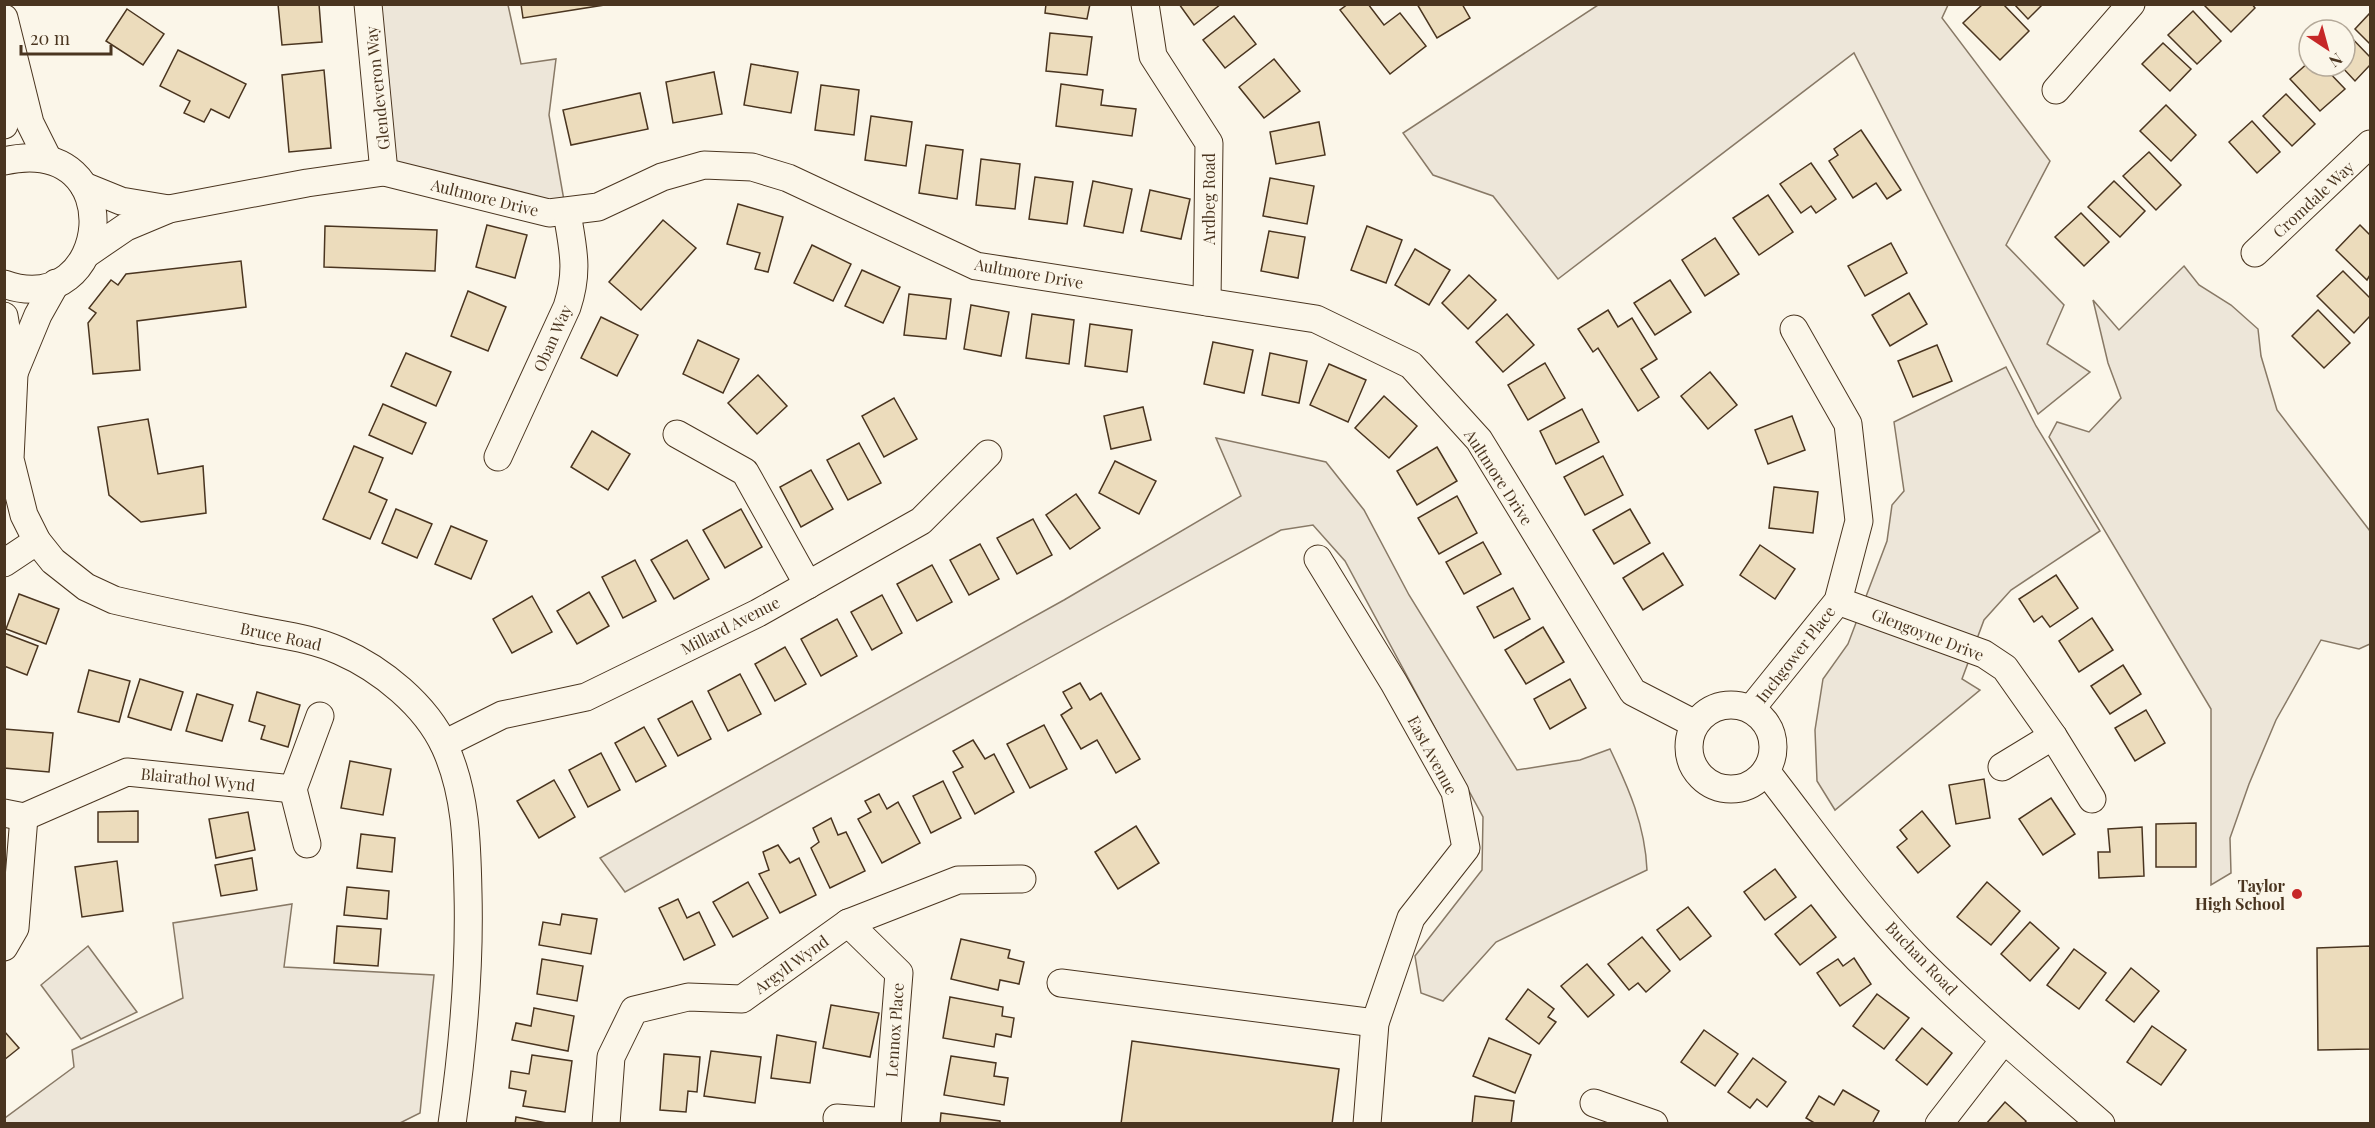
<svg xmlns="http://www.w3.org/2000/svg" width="2375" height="1128" font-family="'Playfair Display',serif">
  <rect width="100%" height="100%" fill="#fbf6e9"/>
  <g fill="#ede6d9" stroke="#887966" stroke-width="1.5">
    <polygon points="373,5 508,5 521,64 556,59 549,115 565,206 390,169"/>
    <polygon points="1598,5 1948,5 1942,18 2050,161 2006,245 2064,305 2047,344 2090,372 2038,414 1854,53 1558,279 1493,196 1433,175 1403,133"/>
    <polygon points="2184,266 2199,285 2231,305 2258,329 2261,356 2277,410 2370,531 2370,644 2359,649 2321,640 2276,720 2249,784 2230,838 2231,873 2211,885 2211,709 2049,437 2057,422 2089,432 2121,398 2108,363 2093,300 2119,330"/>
    <polygon points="2006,367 2036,426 2100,531 2011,590 1984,620 1962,679 1980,690 1835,810 1817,781 1815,730 1823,679 1848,644 1887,541 1892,505 1904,491 1894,422"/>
    <path d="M1216 438 1326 462 1364 510 1409 595 1517 770 1580 760 1610 749C1629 789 1645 825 1647 870L1496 942 1443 1001 1421 993 1415 956 1482 870 1483 817 1345 561 1313 525 1281 530 625 892 600 858 1064 600 1241 496Z"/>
    <polygon points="292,904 284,967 434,975 420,1113 398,1124 5,1123 5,1118 74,1067 72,1050 183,998 173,923"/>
    <polygon points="88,946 137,1012 81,1039 41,985"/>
  </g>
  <g fill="#ecdcbc" stroke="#4a3520" stroke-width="1.5">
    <polygon points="278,4 319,4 322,42 282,45"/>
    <polygon points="521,4 604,4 604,5 523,18"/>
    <polygon points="1046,4 1090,4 1087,19 1045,13"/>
    <polygon points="1179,4 1221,4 1194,25"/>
    <polygon points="1348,4 1368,4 1384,25 1400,13 1426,46 1390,74 1340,10"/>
    <polygon points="1417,4 1462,4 1470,18 1437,38"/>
    <polygon points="1983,4 2003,4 2029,31 2000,60 1963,23"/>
    <polygon points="2014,4 2043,4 2028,19"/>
    <polygon points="2203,4 2252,4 2255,8 2231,32"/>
    <polygon points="127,9 164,34 143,65 106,41"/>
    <polygon points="2193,11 2221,41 2197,64 2168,35"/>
    <polygon points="2370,13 2370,44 2355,29"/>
    <polygon points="1234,16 1256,44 1225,68 1203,40"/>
    <polygon points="2345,31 2370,57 2370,65 2355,81 2341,66 2345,66"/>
    <polygon points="1050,33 1092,37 1087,75 1046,71"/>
    <polygon points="2163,43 2191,69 2170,91 2142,64"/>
    <polygon points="178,50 246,84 229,118 211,109 204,122 184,113 190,101 160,86"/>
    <polygon points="1274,59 1300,91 1264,118 1239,87"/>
    <polygon points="2309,62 2309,66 2323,66 2345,89 2320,111 2290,79"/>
    <polygon points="751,64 798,72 791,113 744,105"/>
    <polygon points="324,70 331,148 289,152 282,75"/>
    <polygon points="714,72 722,114 673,123 666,82"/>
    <polygon points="1061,84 1103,90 1101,105 1136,109 1132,136 1056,126"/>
    <polygon points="821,85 859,90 854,135 815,130"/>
    <polygon points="640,93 648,129 571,145 563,110"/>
    <polygon points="2286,94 2315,124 2292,146 2263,116"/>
    <polygon points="2166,105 2196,135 2171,161 2140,131"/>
    <polygon points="871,116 912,122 906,166 865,160"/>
    <polygon points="2252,121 2280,152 2257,173 2229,142"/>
    <polygon points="1319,122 1325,155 1276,164 1270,132"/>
    <polygon points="1861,130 1901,190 1887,199 1876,183 1853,198 1829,161 1838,155 1834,149"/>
    <polygon points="926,145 963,150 957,199 919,193"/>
    <polygon points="2149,152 2181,185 2156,210 2123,176"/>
    <polygon points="981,159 1020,164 1015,209 976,205"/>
    <polygon points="1811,163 1836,199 1816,213 1811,206 1801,213 1780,184"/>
    <polygon points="1035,177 1073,182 1067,224 1029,219"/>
    <polygon points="1270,178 1314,186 1307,224 1263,216"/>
    <polygon points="1093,181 1132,189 1123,233 1084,226"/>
    <polygon points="2114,181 2145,211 2120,237 2088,207"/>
    <polygon points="1150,190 1190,199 1181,239 1141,231"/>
    <polygon points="1768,195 1793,232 1759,255 1733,218"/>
    <polygon points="738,204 783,217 768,272 755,269 760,253 727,244"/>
    <polygon points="2081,213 2109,242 2084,266 2055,237"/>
    <polygon points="663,220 696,248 641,310 609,282"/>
    <polygon points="487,225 527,235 515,278 476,267"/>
    <polygon points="2360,225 2370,235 2370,275 2367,280 2336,250"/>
    <polygon points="325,226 437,230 435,271 324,267"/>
    <polygon points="1367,226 1402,240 1386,283 1351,270"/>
    <polygon points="1269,231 1305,237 1298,278 1261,271"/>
    <polygon points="1715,238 1739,274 1705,296 1682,260"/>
    <polygon points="1891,243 1907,273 1865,296 1848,266"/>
    <polygon points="812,245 851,264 833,301 794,283"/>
    <polygon points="1415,249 1450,270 1429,305 1395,285"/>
    <polygon points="241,261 246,307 137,321 140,370 93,374 88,323 96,313 89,308 111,280 118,285 126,274"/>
    <polygon points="862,270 900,287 883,323 845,306"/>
    <polygon points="2343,271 2370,298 2370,316 2354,333 2317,296"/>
    <polygon points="1469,275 1496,300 1468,329 1442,303"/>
    <polygon points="1670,280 1691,312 1655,335 1634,303"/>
    <polygon points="468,291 506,307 488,351 451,336"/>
    <polygon points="1909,293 1927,324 1890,346 1872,315"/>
    <polygon points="909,294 951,299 946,339 904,335"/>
    <polygon points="971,305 1009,312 1001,356 964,349"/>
    <polygon points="1608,310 1618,327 1632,318 1657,359 1641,369 1659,397 1638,411 1598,348 1593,352 1578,329"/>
    <polygon points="2318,310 2350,343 2324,368 2292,336"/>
    <polygon points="1032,314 1074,320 1069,364 1026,358"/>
    <polygon points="1507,314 1534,345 1503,372 1476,342"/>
    <polygon points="601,317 638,335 617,376 581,358"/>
    <polygon points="1090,324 1132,330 1127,372 1085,366"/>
    <polygon points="698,340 739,359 723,393 683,374"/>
    <polygon points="1213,342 1253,350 1244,393 1204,384"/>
    <polygon points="1937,345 1952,381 1913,397 1898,361"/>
    <polygon points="406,353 451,372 436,406 391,386"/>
    <polygon points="1270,353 1307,361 1299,403 1262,395"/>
    <polygon points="1545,363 1565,398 1528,420 1508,385"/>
    <polygon points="1329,364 1366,380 1348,422 1310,405"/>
    <polygon points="1710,372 1737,405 1708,429 1681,396"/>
    <polygon points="758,375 787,406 757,434 728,403"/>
    <polygon points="1384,396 1417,426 1389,458 1355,428"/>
    <polygon points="894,398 917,439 884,457 862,416"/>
    <polygon points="383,404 426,423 412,454 369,435"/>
    <polygon points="1143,407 1151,440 1111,449 1104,416"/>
    <polygon points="1582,409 1599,442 1556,464 1540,431"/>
    <polygon points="1792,416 1805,450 1768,464 1755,430"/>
    <polygon points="148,419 158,474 203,466 206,513 141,522 109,495 98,427"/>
    <polygon points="592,431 630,454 608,490 571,467"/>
    <polygon points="859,443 881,483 848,500 827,460"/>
    <polygon points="354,446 383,458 369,492 387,500 370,539 323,519"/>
    <polygon points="1437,447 1457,481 1417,505 1397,471"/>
    <polygon points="1603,456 1623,495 1585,515 1564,477"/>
    <polygon points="1115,461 1156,481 1139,514 1099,493"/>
    <polygon points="811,470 833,509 801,527 780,487"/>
    <polygon points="1774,487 1818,492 1813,533 1769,528"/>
    <polygon points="1076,494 1100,528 1070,549 1046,515"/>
    <polygon points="1457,496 1477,533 1439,554 1418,518"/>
    <polygon points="396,509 432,524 417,558 382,543"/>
    <polygon points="741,509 762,547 725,568 703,530"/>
    <polygon points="1630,509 1650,543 1614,564 1593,530"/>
    <polygon points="1033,519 1052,555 1017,574 997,538"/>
    <polygon points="451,526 487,541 471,579 435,564"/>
    <polygon points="687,540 709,579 674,599 651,560"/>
    <polygon points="1483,542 1501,574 1464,594 1446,562"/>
    <polygon points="980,544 999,579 969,595 950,560"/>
    <polygon points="1760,545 1795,569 1775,599 1740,575"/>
    <polygon points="1663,553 1683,585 1643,610 1623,578"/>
    <polygon points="635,560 656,601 623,618 602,577"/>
    <polygon points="932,565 952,602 917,621 897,584"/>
    <polygon points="2056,575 2078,608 2050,627 2042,616 2034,622 2019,599"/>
    <polygon points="1513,588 1530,619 1494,638 1477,607"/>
    <polygon points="589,592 609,626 577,644 557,611"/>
    <polygon points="19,594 59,609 46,644 6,629"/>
    <polygon points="882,595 902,633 872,650 851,612"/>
    <polygon points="532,596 552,632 512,653 493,619"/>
    <polygon points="2092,618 2113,650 2079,672 2059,641"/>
    <polygon points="837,619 857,656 821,676 801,639"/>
    <polygon points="1543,627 1564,662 1526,684 1505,650"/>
    <polygon points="4,633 38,646 27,675 4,666"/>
    <polygon points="785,647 806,684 775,701 755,664"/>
    <polygon points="2123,665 2141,694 2110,714 2091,686"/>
    <polygon points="89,670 130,681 119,722 78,712"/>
    <polygon points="740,674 761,714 728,731 708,691"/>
    <polygon points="140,679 183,692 171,730 128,717"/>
    <polygon points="1570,679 1586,708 1550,729 1534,699"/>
    <polygon points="1080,683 1090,700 1101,693 1140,759 1116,773 1097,740 1081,749 1061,715 1072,708 1063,692"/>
    <polygon points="257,692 300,705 288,747 261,739 265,726 249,721"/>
    <polygon points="197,694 233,705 222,741 186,731"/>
    <polygon points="692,701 711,739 678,756 658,719"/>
    <polygon points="2146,710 2165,743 2135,761 2115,728"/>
    <polygon points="1044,725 1067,769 1030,788 1007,744"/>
    <polygon points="644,727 666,766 636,782 615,743"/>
    <polygon points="4,729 53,733 49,772 4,768"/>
    <polygon points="973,740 985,759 994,754 1014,792 975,814 953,772 963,767 953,751"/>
    <polygon points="601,753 620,790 588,807 569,770"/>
    <polygon points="350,761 391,769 383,815 341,808"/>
    <polygon points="1984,779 1990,818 1956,824 1949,785"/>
    <polygon points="554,780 575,817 539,838 517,801"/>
    <polygon points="943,781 961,818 931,833 913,796"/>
    <polygon points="879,794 887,809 898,802 920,843 882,863 858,819 871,812 865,801"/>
    <polygon points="2051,798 2075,834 2043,855 2019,819"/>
    <polygon points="138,811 138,842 98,842 98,812"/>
    <polygon points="1922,811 1950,846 1918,873 1897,847 1907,839 1900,830"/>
    <polygon points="248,812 255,850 216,858 209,819"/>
    <polygon points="831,818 838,835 846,832 865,871 830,888 811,848 819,842 813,828"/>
    <polygon points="2196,823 2196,867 2156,867 2156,824"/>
    <polygon points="1136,826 1159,863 1118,889 1095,852"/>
    <polygon points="2142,827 2144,876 2099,878 2098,852 2110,852 2108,829"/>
    <polygon points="361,834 395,838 392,872 357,868"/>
    <polygon points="778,845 790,863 799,858 816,895 780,913 759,874 769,870 763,852"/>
    <polygon points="252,858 257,890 221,896 215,865"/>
    <polygon points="117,861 123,911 82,917 75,867"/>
    <polygon points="1775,869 1796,897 1765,920 1744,892"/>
    <polygon points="748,882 768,918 733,937 713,902"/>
    <polygon points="1987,882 2020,911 1991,945 1957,917"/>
    <polygon points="347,887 389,891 387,919 344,915"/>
    <polygon points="678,899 687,918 699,912 715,945 684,960 659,908"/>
    <polygon points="1811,905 1836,937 1800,965 1775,934"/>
    <polygon points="1688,907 1711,936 1680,960 1657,930"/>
    <polygon points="562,914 597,919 591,954 539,945 543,922 560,925"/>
    <polygon points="2030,922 2059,948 2030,981 2001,954"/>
    <polygon points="337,926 381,929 378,966 334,963"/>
    <polygon points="1642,937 1670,971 1646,992 1638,983 1629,990 1608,964"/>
    <polygon points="961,939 1010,950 1008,958 1024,962 1019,984 1000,980 998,990 951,979"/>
    <polygon points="2370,946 2370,1049 2318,1050 2317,948"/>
    <polygon points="2074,949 2106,973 2079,1009 2047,985"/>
    <polygon points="1854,958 1871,984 1840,1006 1817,973 1838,959 1843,966"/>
    <polygon points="542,959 583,966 577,1001 537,994"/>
    <polygon points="1587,964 1614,995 1588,1017 1561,986"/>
    <polygon points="2131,968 2159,991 2134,1022 2106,1000"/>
    <polygon points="1528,989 1554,1009 1548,1017 1556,1022 1539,1044 1506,1019"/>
    <polygon points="1877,994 1909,1018 1884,1049 1853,1026"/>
    <polygon points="950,997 1003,1007 1002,1016 1014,1018 1011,1037 996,1034 994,1047 943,1038"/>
    <polygon points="831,1005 879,1013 870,1057 823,1048"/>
    <polygon points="534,1008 574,1016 568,1051 512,1040 516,1023 531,1026"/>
    <polygon points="2152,1026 2186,1050 2161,1085 2127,1062"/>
    <polygon points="1922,1028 1952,1053 1927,1085 1896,1060"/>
    <polygon points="1704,1030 1738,1054 1715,1086 1681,1062"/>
    <polygon points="4,1031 19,1048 4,1060"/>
    <polygon points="777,1035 816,1042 810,1083 771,1078"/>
    <polygon points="1489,1038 1531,1055 1515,1093 1473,1076"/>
    <polygon points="1132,1041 1339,1069 1332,1124 1121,1124"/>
    <polygon points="711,1051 761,1057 755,1103 704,1096"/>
    <polygon points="664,1054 700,1057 697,1092 688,1091 686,1112 660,1110"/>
    <polygon points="532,1055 572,1061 565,1112 523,1106 526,1091 509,1088 511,1071 529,1074"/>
    <polygon points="951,1056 996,1063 994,1076 1008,1078 1004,1105 944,1095"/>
    <polygon points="1753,1058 1786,1082 1767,1107 1757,1099 1750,1108 1728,1092"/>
    <polygon points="1843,1090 1879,1111 1872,1124 1816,1124 1806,1118 1819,1096 1834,1105"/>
    <polygon points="1475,1096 1514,1101 1511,1124 1472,1124"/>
    <polygon points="2005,1102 2026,1121 2024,1124 1986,1124"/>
    <polygon points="941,1113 1000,1121 1000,1124 940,1124"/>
    <polygon points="516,1117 552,1124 515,1124"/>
  </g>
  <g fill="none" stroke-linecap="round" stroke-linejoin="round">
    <g stroke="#4a3520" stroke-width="29">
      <g id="street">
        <polyline points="368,4 384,172"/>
        <polyline points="1145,4 1153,56 1209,143 1207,302"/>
        <polyline points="4,18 30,123 48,159"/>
        <polyline points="2056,90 2131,4"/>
        <polyline points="4,125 15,80"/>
        <path d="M4 161C133 132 112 323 4 284"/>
        <polyline points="84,186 121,201 169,209"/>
        <polyline points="88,253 126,227 169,209 307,183 384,172 549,213 598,207 662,177 704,165 752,167 788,178 976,266 1316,319 1411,365 1479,440 1633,692 1695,724"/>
        <polyline points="2255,253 2370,144"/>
        <path d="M4 316 14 374 10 459 24 515 37 541 53 561 86 587 114 600C160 611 206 620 252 629 281 635 312 638 340 651 381 669 426 705 445 747 466 793 467 843 468 893 470 971 463 1047 452 1124"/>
        <polyline points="14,373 38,315 56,283"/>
        <polyline points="677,434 745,472 808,585"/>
        <path d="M498 457 567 307C579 271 573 249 567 213"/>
        <polyline points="1318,559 1394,683 1455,792 1466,848 1411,918 1375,1023 1367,1124"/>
        <polyline points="4,563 37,541"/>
        <polyline points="1838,601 1984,654 2005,668 2053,736 2092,799"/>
        <circle cx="1731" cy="747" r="42"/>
        <polyline points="1751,709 1838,601 1859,521 1848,424 1794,329"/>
        <polyline points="444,744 502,715 586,697 758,613 921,521 988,454"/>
        <polyline points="2002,767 2053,736"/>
        <path d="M1766 771C1815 834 1862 902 1918 959 1976 1017 2039 1070 2101 1124"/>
        <polyline points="293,789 307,844"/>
        <polyline points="4,813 24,817 127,772 293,789 320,716"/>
        <polyline points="848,923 899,973 887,1124"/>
        <polyline points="4,947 15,928 24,817"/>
        <polyline points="1061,983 1375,1023"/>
        <polyline points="1594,1103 1654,1124"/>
        <polyline points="837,1118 887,1122"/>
        <polyline points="606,1124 611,1057 634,1010 688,997 742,999 848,923 958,880 1022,879"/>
        <polyline points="1939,1124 2004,1040"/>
      </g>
    </g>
    <use href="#street" stroke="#fbf6e9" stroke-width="27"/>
  </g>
  <circle fill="#c62828" stroke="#fbf6e9" stroke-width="2" cx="2297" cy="894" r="6"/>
  <g text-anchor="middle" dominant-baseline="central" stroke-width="4.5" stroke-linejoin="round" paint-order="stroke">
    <g font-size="16" fill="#4a3520" stroke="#fbf6e9">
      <text transform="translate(377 88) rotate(-96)">Glendeveron Way</text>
      <text transform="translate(485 197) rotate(14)">Aultmore Drive</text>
      <text transform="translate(1208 199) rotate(-90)">Ardbeg Road</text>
      <text transform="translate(2313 199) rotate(-43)">Cromdale Way</text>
      <text transform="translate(1029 273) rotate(10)">Aultmore Drive</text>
      <text transform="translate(552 338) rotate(-66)">Oban Way</text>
      <text transform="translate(1499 477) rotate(57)">Aultmore Drive</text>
      <text transform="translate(730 625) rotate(-27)">Millard Avenue</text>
      <text transform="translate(1928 634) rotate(21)">Glengoyne Drive</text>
      <text transform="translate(281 636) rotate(12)">Bruce Road</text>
      <text transform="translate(1795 654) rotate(-52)">Inchgower Place</text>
      <text transform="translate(1433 755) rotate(62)">East Avenue</text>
      <text transform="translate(198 779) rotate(6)">Blairathol Wynd</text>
      <text transform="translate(1922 958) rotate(46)">Buchan Road</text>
      <text transform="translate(791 964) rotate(-36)">Argyll Wynd</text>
      <text transform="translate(894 1030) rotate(-86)">Lennox Place</text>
    </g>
    <g font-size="16" font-weight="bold" fill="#4a3520" stroke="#fbf6e9" text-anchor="end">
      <text x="2285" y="885">Taylor<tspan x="2285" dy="18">High School</tspan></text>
    </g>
  </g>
  <rect width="2375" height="1128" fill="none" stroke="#4a3520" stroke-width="12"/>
  <g transform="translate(2327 48) rotate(144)"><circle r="28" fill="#fbf6e9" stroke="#b4a999" stroke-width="1.5"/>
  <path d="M0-4.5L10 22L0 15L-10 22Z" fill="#c62828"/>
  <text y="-9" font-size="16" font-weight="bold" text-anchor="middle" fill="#4a3520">N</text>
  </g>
  <path d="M21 45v9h90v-9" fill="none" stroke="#4a3520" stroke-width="3"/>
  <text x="30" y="45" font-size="18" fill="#4a3520" stroke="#fbf6e9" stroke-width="4.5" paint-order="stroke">20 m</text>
</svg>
